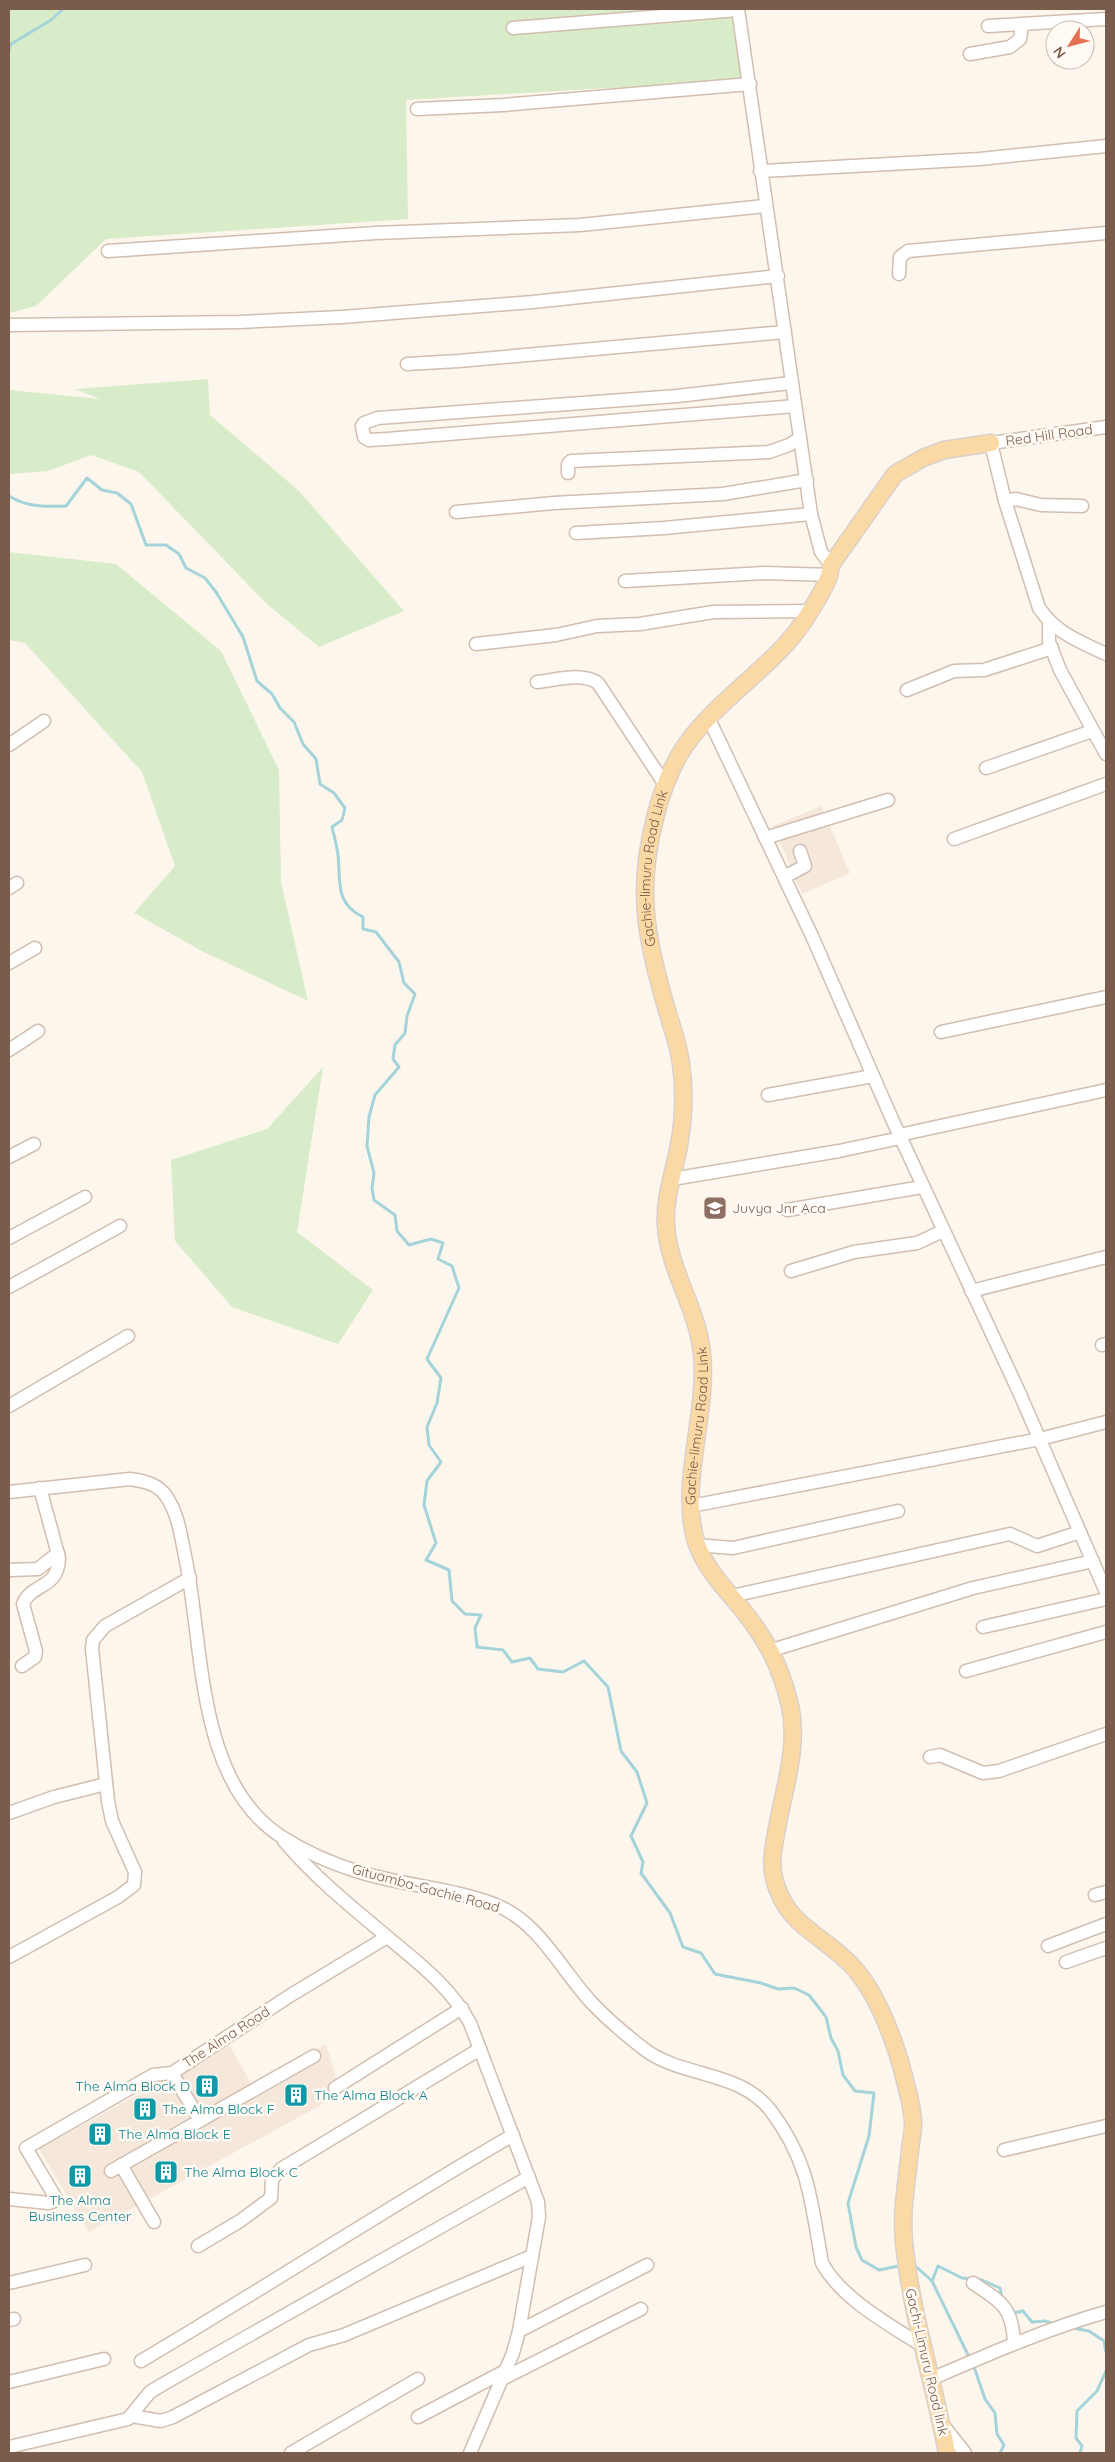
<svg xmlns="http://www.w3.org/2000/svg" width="1115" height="2462" font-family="Quicksand,sans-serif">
  <rect width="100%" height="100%" fill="#fdf6ec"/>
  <g fill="#f5e8da">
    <polygon points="821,806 850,873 802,894 773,826"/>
    <polygon points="326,2044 341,2094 89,2232 39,2149 229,2045 251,2083"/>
  </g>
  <g fill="#d8ecc9">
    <polygon points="9,9 733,9 745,80 406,100 408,219 106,239 36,306 9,313"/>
    <polygon points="208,379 210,415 299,491 404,611 319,647 267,604 139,472 91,455 48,471 9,474 9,390 100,399 75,389"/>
    <polygon points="9,552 116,564 221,651 279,770 281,882 308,1001 202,951 134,913 175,866 142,772 25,643 9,640"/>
    <polygon points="323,1067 297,1232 373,1290 338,1344 232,1307 175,1241 171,1160 267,1129"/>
  </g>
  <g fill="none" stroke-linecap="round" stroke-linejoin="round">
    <g stroke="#a5d3da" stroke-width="3">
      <polyline points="9,50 11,44 51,20 63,9"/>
      <path d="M9 496C26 507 46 507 66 506L87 478 102 490 117 493 131 504 146 545H166L179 554 186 568 205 578 216 592 243 637 257 681 272 694 280 708 294 722 303 744 316 759 320 784 334 793 345 808 342 820 332 827C334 836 337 846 338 855 341 881 334 903 363 917V929L376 932 399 962 404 983 415 994 407 1016 405 1033 395 1045 393 1059 399 1067 375 1095 369 1117 367 1146 374 1173 372 1188 374 1200 395 1215 397 1231 409 1245 431 1239 443 1243 438 1259 452 1266 459 1288 427 1359 441 1378 437 1403 427 1427 429 1445 441 1462 427 1481 424 1505 436 1543 426 1560 449 1570 452 1601 465 1614 481 1615 475 1628 477 1647 503 1650 512 1662 530 1658 538 1669 563 1672 584 1661 608 1687 621 1751 637 1772 647 1803 631 1836 643 1862 641 1873 670 1913 683 1947 701 1953 715 1974 761 1983 778 1989 794 1988 809 1995 826 2017 831 2038 838 2051 843 2075 855 2091 874 2093 869 2136 848 2203 856 2247 862 2260 879 2270 903 2265"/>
      <polyline points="913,2264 932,2281 938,2266 962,2278 982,2280 1000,2288 1002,2298"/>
      <polyline points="932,2281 970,2359"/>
      <polyline points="1012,2311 1013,2313 1023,2311 1032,2322 1045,2321 1055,2324"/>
      <polyline points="1072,2328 1089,2331 1104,2341 1106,2352"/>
      <polyline points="973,2364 985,2399 995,2413 997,2434 1004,2445 1000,2453"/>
      <polyline points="1080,2453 1082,2446 1076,2438 1077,2411 1097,2391 1106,2371"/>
    </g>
    <g stroke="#d1beb0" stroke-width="15">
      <g id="minor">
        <polyline points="738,9 811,514 821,552 831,565"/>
        <polyline points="988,26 1106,19"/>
        <polyline points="513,28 738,10"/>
        <polyline points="970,54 1010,47 1020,39 1022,25"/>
        <polyline points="417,109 503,105 750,84"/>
        <polyline points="760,171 980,159 1106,146"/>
        <polyline points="108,251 376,233 580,225 765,206"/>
        <polyline points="899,274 900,257 908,251 1106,233"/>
        <polyline points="9,325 239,322 342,317 533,302 778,276"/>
        <polyline points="407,364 459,361 785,332"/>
        <polyline points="791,383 677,396 378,418 364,423 362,426 364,437 369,440 387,439 795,406"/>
        <path d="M1106 427 991 443 1005 501 1039 608C1057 634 1079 641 1106 654"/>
        <polyline points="568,473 568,464 571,461 769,452 789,445 800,438"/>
        <polyline points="1005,501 1016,499 1041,505 1082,506"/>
        <polyline points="456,512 554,503 723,494 807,480"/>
        <polyline points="576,533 664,528 811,514"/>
        <polyline points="625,581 765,573 831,575"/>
        <polyline points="1049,623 1049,642 1060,670 1106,754"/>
        <polyline points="476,644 556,635 597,626 640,624 713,612 811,611"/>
        <path d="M537 682C556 680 582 672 598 683L666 786"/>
        <polyline points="907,690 954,671 984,670 1052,648"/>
        <polyline points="709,719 812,936 892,1119 1019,1392 1106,1592"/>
        <polyline points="9,745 44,721"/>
        <polyline points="986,768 1092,731"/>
        <polyline points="765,838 888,800"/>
        <polyline points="954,839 1106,784"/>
        <polyline points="784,877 805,866 800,851"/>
        <polyline points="9,888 17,883"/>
        <polyline points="9,963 35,948"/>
        <polyline points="941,1032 1106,997"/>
        <polyline points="9,1050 38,1031"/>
        <polyline points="768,1095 873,1076"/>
        <polyline points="899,1135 1106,1090"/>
        <polyline points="9,1157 34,1144"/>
        <polyline points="672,1179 839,1151 900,1138"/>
        <polyline points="787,1210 922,1187"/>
        <polyline points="9,1238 85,1197"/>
        <polyline points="791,1271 854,1252 917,1243 943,1231"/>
        <polyline points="9,1287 120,1226"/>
        <polyline points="971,1291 1106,1257"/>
        <polyline points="1102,1345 1106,1344"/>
        <polyline points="9,1406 128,1336"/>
        <path d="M9 1492 130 1479C144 1481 158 1484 166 1496 178 1513 181 1536 185 1556 204 1644 195 1782 282 1837 307 1853 338 1866 366 1874 409 1886 455 1889 496 1905 539 1922 561 1970 592 2003 607 2019 626 2035 644 2049 682 2078 740 2070 771 2111 810 2163 811 2202 822 2263 841 2298 888 2324 921 2345"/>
        <polyline points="691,1506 1040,1439 1106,1422"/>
        <polyline points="696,1545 733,1548 898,1511"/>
        <polyline points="9,1570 38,1569 58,1553"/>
        <polyline points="732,1596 1010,1534 1037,1546 1080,1532"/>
        <polyline points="983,1627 1106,1599"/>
        <polyline points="769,1651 973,1588 1093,1561"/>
        <path d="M22 1666 35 1657 36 1651 23 1604C32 1582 58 1590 59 1558L40 1488"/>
        <polyline points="966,1671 1106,1632"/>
        <polyline points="930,1757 940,1755 983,1773 999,1771 1106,1734"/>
        <polyline points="9,1813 54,1797 106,1784"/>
        <path d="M284 1841C315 1878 354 1909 391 1940 421 1965 451 1988 470 2023L538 2202 539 2217 519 2331 513 2353 470 2453"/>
        <polyline points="1095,1895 1106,1892"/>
        <polyline points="1048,1946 1106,1924"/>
        <polyline points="9,1957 118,1897 134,1885 135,1872 112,1821 108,1801 92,1649 93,1640 105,1626 190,1578"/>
        <polyline points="1066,1962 1106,1948"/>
        <polyline points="172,2073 200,2120"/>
        <polyline points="335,2088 462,2008"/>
        <polyline points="1004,2150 1106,2126"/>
        <polyline points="121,2165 154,2222"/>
        <polyline points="111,2171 314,2056"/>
        <polyline points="9,2199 49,2203 57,2200 26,2148 153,2075 172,2073 291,1995 387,1937"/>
        <polyline points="198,2246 240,2221 271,2198 272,2179 281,2169 480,2049"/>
        <polyline points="9,2283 85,2265"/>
        <path d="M973 2283C1001 2302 1012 2306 1014 2342"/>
        <polyline points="9,2320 14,2319"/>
        <polyline points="519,2331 647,2265"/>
        <path d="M141 2361C266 2287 387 2208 513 2135"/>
        <polyline points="502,2379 641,2309"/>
        <path d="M931 2379C989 2354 1046 2329 1106 2312"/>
        <polyline points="9,2382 104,2359"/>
        <polyline points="132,2416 161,2421 173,2417 309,2345 344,2335 532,2256"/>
        <polyline points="418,2417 505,2371"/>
        <polyline points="942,2424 965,2453"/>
        <polyline points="9,2447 128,2419 150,2392 165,2383 529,2177"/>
        <polyline points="291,2453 418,2379"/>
      </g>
    </g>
    <g stroke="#dad1cd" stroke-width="19">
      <g id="major">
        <path id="s1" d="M947 2453C934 2382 911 2314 904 2242 901 2211 907 2181 910 2150 911 2140 914 2129 913 2120 912 2110 910 2099 907 2089 899 2052 880 1997 854 1968 824 1934 786 1928 774 1878 770 1862 774 1844 777 1828 784 1789 799 1746 790 1706 784 1679 774 1654 758 1631 739 1600 705 1575 695 1538 680 1482 708 1412 702 1354 698 1309 669 1271 666 1226 664 1199 674 1172 679 1145 684 1118 685 1092 681 1064 679 1047 673 1030 668 1014 657 976 645 933 645 893 645 848 659 784 685 746 712 707 754 679 786 644 800 629 811 611 821 593 826 583 830 577 831 565L895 474 923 458 944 450 991 443"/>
      </g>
    </g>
    <use href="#minor" stroke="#fff" stroke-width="12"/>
    <use href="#major" stroke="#fbd9a5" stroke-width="16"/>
  </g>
  <defs>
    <g id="school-square" transform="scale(1.25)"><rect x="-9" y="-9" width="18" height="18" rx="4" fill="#8d6e63" stroke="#fffaf3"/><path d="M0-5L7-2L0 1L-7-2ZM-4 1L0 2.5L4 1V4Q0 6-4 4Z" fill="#fff"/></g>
    <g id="building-square" transform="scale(1.25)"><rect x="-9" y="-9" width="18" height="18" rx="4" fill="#0f9aa8" stroke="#fffaf3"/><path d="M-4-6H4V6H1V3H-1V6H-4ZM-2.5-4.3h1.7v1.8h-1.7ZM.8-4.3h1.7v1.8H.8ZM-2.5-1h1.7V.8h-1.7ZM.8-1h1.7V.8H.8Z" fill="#fff"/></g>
  </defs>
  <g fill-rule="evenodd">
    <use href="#school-square" x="715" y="1208"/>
    <use href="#building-square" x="207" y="2086"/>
    <use href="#building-square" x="296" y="2095"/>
    <use href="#building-square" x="145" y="2109"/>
    <use href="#building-square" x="100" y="2134"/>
    <use href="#building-square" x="166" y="2172"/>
    <use href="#building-square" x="80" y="2176"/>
  </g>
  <g text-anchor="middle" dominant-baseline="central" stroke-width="5" stroke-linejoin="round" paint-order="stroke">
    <g font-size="14" fill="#7a5c4d" stroke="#fffaf3">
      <text transform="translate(1049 435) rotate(-8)">Red Hill Road</text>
      <text stroke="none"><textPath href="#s1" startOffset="1678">Gachie-limuru Road Link</textPath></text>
      <text stroke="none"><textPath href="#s1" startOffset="1108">Gachie-limuru Road Link</textPath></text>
      <text transform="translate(426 1888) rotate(15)">Gituamba-Gachie Road</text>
      <text transform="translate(226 2037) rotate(-33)">The Alma Road</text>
      <text transform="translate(927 2362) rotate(77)">Gachi-Limuru Road link</text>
    </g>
    <g font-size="14" fill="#785e54" stroke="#fffaf3" text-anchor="start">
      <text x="732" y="1208">Juvya Jnr Aca</text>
    </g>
    <g font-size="14" fill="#0d838f" stroke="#fffaf3" text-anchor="start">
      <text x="190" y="2086" text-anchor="end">The Alma Block D</text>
      <text x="314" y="2095">The Alma Block A</text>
      <text x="162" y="2109">The Alma Block F</text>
      <text x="118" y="2134">The Alma Block E</text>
      <text x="184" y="2172">The Alma Block C</text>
      <text x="80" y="2200" text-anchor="middle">The Alma<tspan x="80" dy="16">Business Center</tspan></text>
    </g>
  </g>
  <rect width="1115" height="2462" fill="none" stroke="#7a5c4d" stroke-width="20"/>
  <g transform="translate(1070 45) rotate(234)"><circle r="24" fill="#fffaf3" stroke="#cabbb1"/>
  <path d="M0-4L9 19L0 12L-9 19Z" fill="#e76f51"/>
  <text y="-8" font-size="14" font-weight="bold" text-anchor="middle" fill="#7a5c4d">N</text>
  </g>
</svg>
